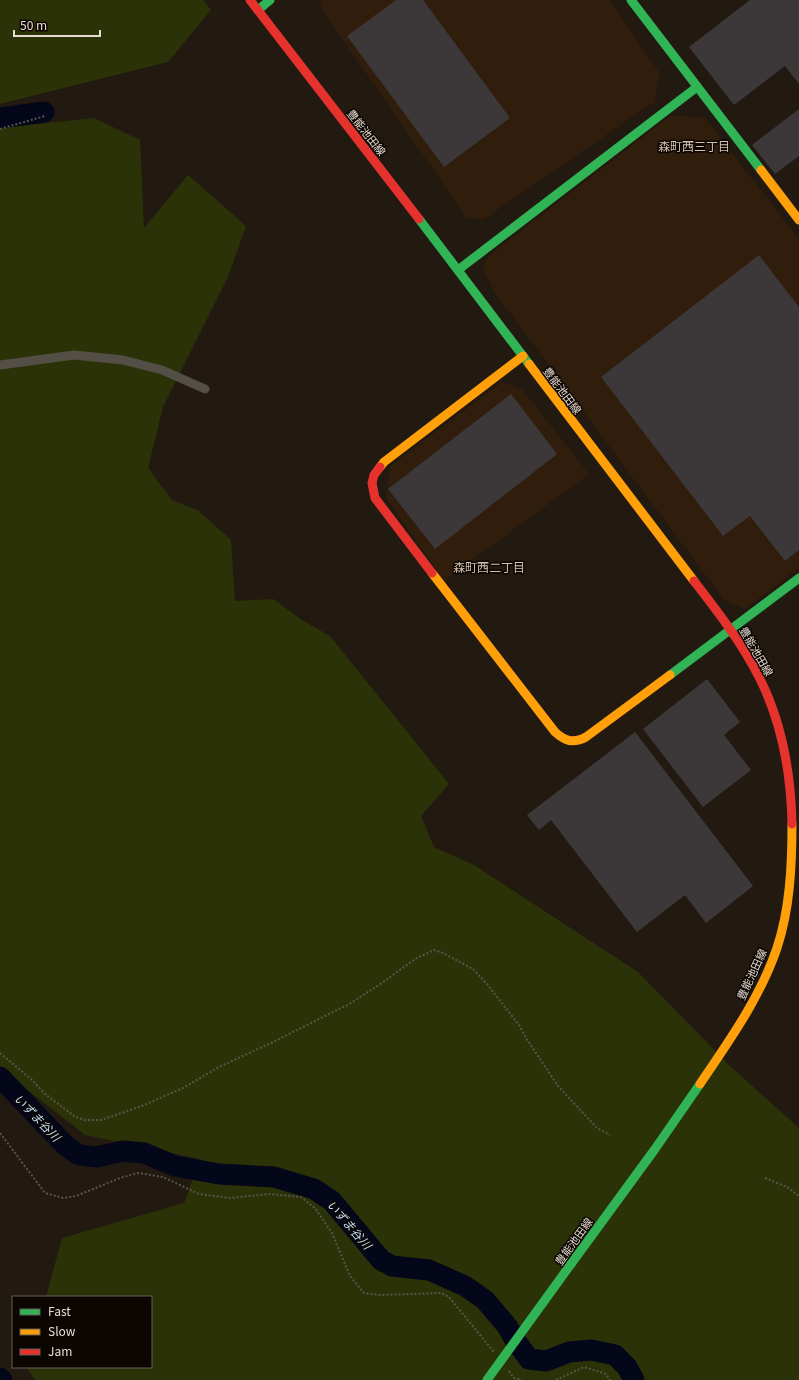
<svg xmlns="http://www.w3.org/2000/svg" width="799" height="1380" font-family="Georgia,'Noto Sans JP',serif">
  <rect width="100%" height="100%" fill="#221911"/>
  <g fill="#301d0b">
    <polygon points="322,0 609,0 660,73 654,102 483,220 466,217 333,26 321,6"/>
    <polygon points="671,115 705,118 799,239 799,568 745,609 724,600 495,293 483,268 486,260 492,253"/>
    <polygon points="502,382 522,389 589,474 444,581 386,498 390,466"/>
  </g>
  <g fill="#2c3208">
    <polygon points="0,0 203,0 211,10 168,62 0,104"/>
    <polygon points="94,118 140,140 144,228 188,175 246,226 228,277 163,407 148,468 172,500 199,511 231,540 235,601 273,599 302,620 330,636 449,784 421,816 434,847 474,865 638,972 731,1067 799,1128 799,1380 35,1380 27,1368 27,1367 151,1367 151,1297 46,1297 62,1238 184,1203 200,1159 85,1135 0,1068 0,128"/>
  </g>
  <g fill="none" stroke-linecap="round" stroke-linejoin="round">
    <g stroke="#030719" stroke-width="21">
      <polyline points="0,118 44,112"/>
      <polyline points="0,1077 65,1145 79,1155 97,1157 123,1151 144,1153 175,1166 219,1174 274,1177 314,1189 332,1201 381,1260 392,1266 429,1270 465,1286 485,1300 507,1326 515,1340 529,1359 546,1361 569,1352 591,1350 615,1355 627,1367 634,1380"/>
      <polyline points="0,1378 2,1380"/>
    </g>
  </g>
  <g fill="#3c3839">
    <polygon points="396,0 423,0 510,118 444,167 347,36"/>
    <polygon points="750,0 799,0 799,84 785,66 734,105 689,47"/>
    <polygon points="799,109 799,156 775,174 752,145"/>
    <polygon points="759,255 799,307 799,550 785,561 750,516 723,536 601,377"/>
    <polygon points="511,394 557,454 435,549 388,489"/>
    <polygon points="707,679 740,722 724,735 751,770 703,807 643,729"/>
    <polygon points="635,732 753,886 706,923 685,895 637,932 551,820 539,830 527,815"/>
  </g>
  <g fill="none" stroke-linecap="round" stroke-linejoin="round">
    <g stroke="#59544c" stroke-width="2" stroke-dasharray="2 2" stroke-linecap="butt">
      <polyline points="0,129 45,116"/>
      <polyline points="0,1053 32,1080 45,1094 74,1116 84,1120 101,1120 142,1106 185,1087 219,1067 273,1042 343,1007 346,1006 379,985 415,959 434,950 443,953 473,969 487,984 519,1025 526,1038 558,1086 597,1128 610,1135"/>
      <polyline points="0,1133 45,1193 63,1198 76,1196 120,1178 138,1173 163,1177 199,1194 230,1198 269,1194 301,1197 315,1208 332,1233 350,1276 364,1293 380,1295 441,1293 449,1297 494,1352"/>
      <polyline points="765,1178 787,1187 799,1196"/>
      <polyline points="509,1371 514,1378 522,1380"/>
      <polyline points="556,1380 584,1367 606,1374 610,1380"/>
    </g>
    <polyline stroke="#534f46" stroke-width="9" points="0,365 74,355 123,360 162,370 205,389"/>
    <g stroke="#30b455" stroke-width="9">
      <polyline points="631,0 761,170"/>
      <polyline points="258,10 270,0"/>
      <polyline points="419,219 529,364"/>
      <polyline points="458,270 697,87"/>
      <polyline points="670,675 799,578"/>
      <polyline points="571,1264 655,1149 700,1084"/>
    </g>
    <g stroke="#ff9f0a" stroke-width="9">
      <polyline points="761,170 799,220"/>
      <polyline points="529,364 694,581"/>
      <polyline points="380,467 384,462 523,356"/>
      <path d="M432 573 555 732C565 741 573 744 586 737L670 675"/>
      <path d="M700 1084C729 1041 760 998 777 948 790 909 792 865 792 824"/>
    </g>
    <g stroke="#e5322d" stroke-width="9">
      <polyline points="250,0 419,219"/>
      <polyline points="380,467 374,475 372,483 375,498 432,573"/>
      <path d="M694 581C718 612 742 643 760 679 782 723 791 775 792 824"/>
    </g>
    <polyline stroke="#30b455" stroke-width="9" points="487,1380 571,1264"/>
  </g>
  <g text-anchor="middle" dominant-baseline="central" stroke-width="3" stroke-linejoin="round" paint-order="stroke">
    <g font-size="11" fill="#e7dcd3" stroke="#0c0602">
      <text transform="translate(367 132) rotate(52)">豊能池田線</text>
      <text transform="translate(563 390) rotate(53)">豊能池田線</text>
      <text transform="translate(757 651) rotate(60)">豊能池田線</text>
      <text transform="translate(751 974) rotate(-65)">豊能池田線</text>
      <text transform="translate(573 1241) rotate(-54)">豊能池田線</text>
    </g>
    <g font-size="12" fill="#d7c2b0" stroke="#0c0602">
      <text x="694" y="145">森町西三丁目</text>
      <text x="489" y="566">森町西二丁目</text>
    </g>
    <g font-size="12" font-style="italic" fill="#bedaf6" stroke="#0c0602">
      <text transform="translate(38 1117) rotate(46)">いずま谷川</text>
      <text transform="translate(350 1224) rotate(49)">いずま谷川</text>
    </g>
  </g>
  <rect x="12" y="1296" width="140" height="72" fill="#0c0602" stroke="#645c56"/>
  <rect x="20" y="1309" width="20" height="6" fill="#30b455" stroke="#645c56"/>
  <text x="48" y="1316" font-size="12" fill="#e7dcd3">Fast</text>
  <rect x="20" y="1329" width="20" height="6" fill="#ff9f0a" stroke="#645c56"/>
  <text x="48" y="1336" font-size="12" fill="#e7dcd3">Slow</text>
  <rect x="20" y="1349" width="20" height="6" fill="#e5322d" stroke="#645c56"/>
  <text x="48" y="1356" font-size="12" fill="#e7dcd3">Jam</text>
  <path d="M14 30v6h86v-6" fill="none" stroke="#e7dcd3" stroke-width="2"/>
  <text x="20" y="30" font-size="12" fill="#e7dcd3" stroke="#0c0602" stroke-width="3" paint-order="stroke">50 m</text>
</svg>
